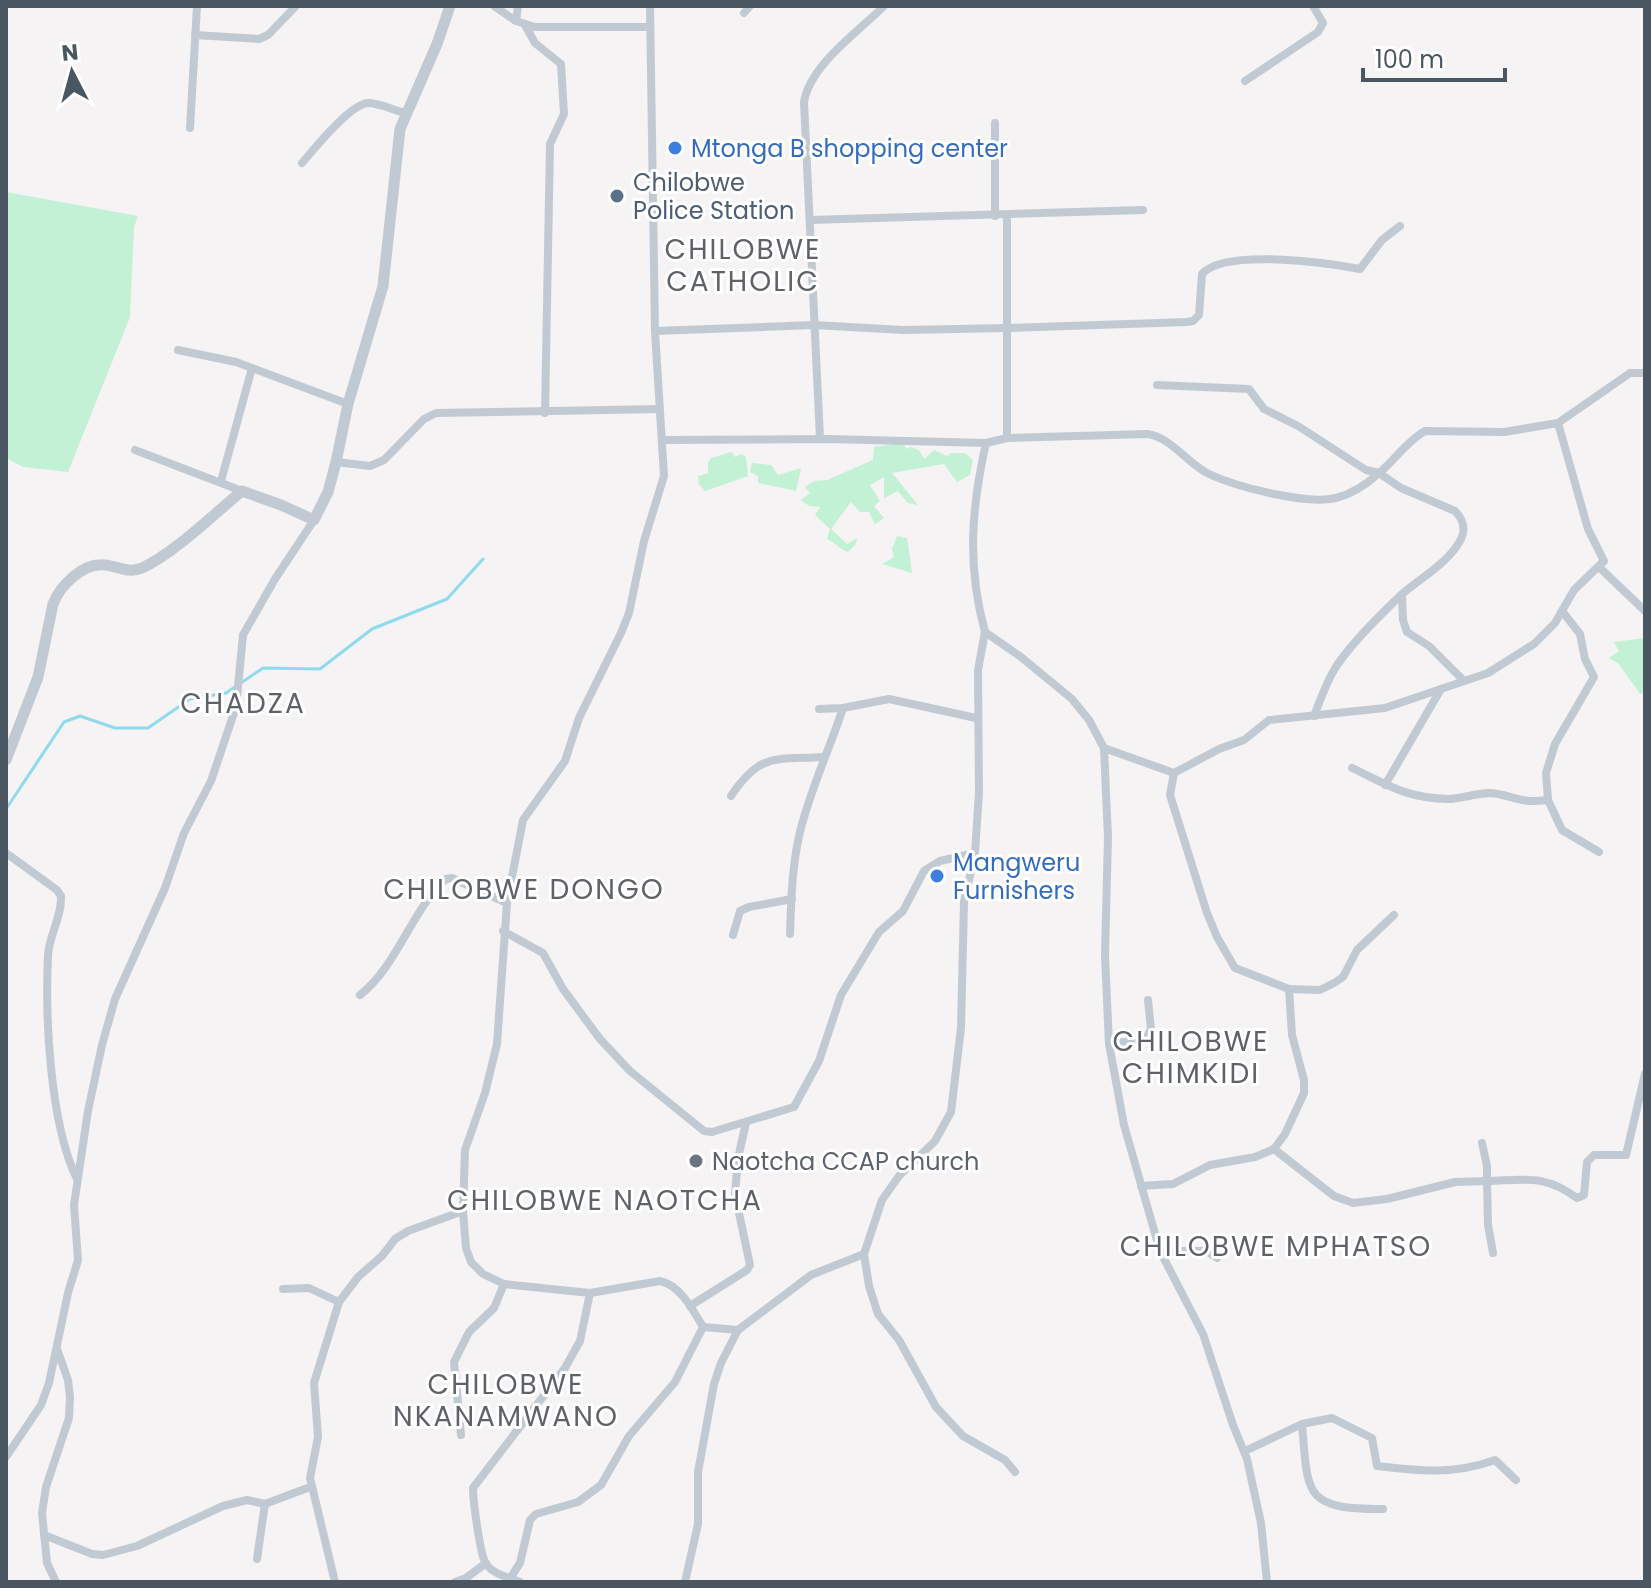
<svg xmlns="http://www.w3.org/2000/svg" width="1651" height="1588" font-family="Poppins,sans-serif">
  <rect width="100%" height="100%" fill="#f5f3f3"/>
  <g fill="#c3f1d5">
    <polygon points="6,192 138,216 134,227 130,317 68,472 23,467 6,458"/>
    <path d="M904 443 906 449 911 447 919 450 924 459 934 450 947 456 951 453H965L973 460 970 475 957 482 944 464 892 473 918 505 908 503 898 491 884 498V477L870 485 880 501 874 506 884 518 875 524 869 512H860L851 502 831 529 847 544 857 538 856 544 848 552C839 549 836 543 827 539L830 529 815 515 820 507 809 506 801 500 810 493 805 487 814 481 827 480 873 460 874 447Z"/>
    <polygon points="732,452 735,457 741,454 746,457 748,476 705,491 699,484 698,476 708,473 708,463 711,458"/>
    <polygon points="752,463 771,465 778,475 801,468 796,491 758,483 758,476 750,472"/>
    <polygon points="897,536 907,538 912,573 882,564 894,557 892,549"/>
    <polygon points="1645,638 1645,693 1640,694 1619,664 1609,658 1619,651 1614,642"/>
  </g>
  <g fill="none" stroke-linecap="round" stroke-linejoin="round">
    <polyline stroke="#90daee" stroke-width="3" points="6,809 64,722 80,716 115,728 148,728 190,699 226,693 263,668 320,669 372,629 447,599 483,559"/>
    <g stroke="#c1cad2" stroke-width="8">
      <polyline points="494,6 516,21 535,27 650,27"/>
      <path d="M650 6 655 331 664 476 644 541 629 613 621 633 579 718 565 761 523 820 507 903 497 1044 485 1093 465 1150 463 1211 466 1248 471 1262 483 1274 504 1284 590 1293 660 1281C680 1285 693 1310 703 1327L738 1330 811 1275 864 1254"/>
      <polyline points="744,13 750,6"/>
      <polyline points="516,21 518,6"/>
      <polyline points="525,25 535,43 561,64 564,114 550,144 545,413"/>
      <polyline points="195,35 259,39 268,35 296,6"/>
      <polyline points="1245,81 1318,32 1323,23 1313,6"/>
      <polyline points="995,123 995,216"/>
      <polyline points="190,128 197,6"/>
      <path d="M302 163C314 149 350 104 368 103 379 103 393 110 405 113"/>
      <polyline points="1007,216 1007,438"/>
      <polyline points="810,220 1143,210"/>
      <path d="M655 331 814 325 903 330 1008 328 1187 322 1193 321 1199 315 1202 274C1225 248 1329 263 1360 269L1382 240 1400 226"/>
      <polyline points="178,350 236,362 348,404"/>
      <path d="M1157 385 1249 389 1264 409 1298 426 1366 470 1379 473 1401 488 1455 511C1463 519 1466 529 1461 539 1449 563 1420 578 1401 595 1380 615 1349 645 1334 670 1326 684 1320 700 1314 716"/>
      <path d="M820 439 804 102C810 65 858 32 884 6"/>
      <path d="M663 440 828 439 986 443 1007 438 1147 434C1171 437 1188 464 1209 474 1237 487 1306 505 1336 498 1352 494 1367 484 1379 473 1395 460 1407 441 1425 431L1504 432 1558 423 1630 373H1645"/>
      <path d="M986 443C971 510 967 566 985 632L1021 657 1072 699 1089 720 1104 748 1108 837 1105 955 1109 1044 1124 1125 1160 1251 1203 1334 1233 1425 1247 1459 1261 1523 1267 1582"/>
      <polyline points="135,450 242,491"/>
      <polyline points="336,462 370,466 384,460 424,419 436,413 660,409"/>
      <polyline points="221,481 252,368"/>
      <polyline points="1599,567 1645,611"/>
      <polyline points="1402,595 1403,620 1407,632 1429,646 1464,681"/>
      <polyline points="1562,611 1580,634 1585,659 1594,677 1555,744 1546,773 1548,800 1562,830 1599,852"/>
      <polyline points="985,632 978,670 979,792 975,853 964,902 961,1028 951,1112 935,1141 899,1176 882,1200 864,1254 869,1286 878,1314 899,1340 936,1407 963,1436 1005,1460 1015,1472"/>
      <polyline points="819,709 843,708 889,699 976,718"/>
      <polyline points="1104,748 1174,773"/>
      <path d="M1352 768C1388 785 1406 798 1448 799 1464 799 1483 790 1498 794 1521 799 1522 803 1548 800"/>
      <polyline points="1385,785 1441,689"/>
      <path d="M731 796C760 752 776 760 823 757"/>
      <path d="M6 853 57 890 61 896C62 917 49 935 48 956 45 1018 50 1124 77 1179"/>
      <polyline points="503,931 543,953 563,989 600,1039 630,1071 704,1131 712,1132 794,1107 819,1061 841,995 879,932 903,911 924,871 940,861 975,853"/>
      <path d="M790 934C791 902 792 868 799 836 809 792 829 751 843 708"/>
      <polyline points="733,935 740,911 749,907 792,899"/>
      <polyline points="1289,989 1235,968 1217,937 1207,913 1170,795 1174,773 1219,749 1244,740 1269,720 1385,708 1488,673 1534,644 1555,623 1574,590 1604,561 1588,529 1558,423"/>
      <path d="M360 995C398 965 412 909 446 879L452 878 507 903"/>
      <polyline points="1109,1044 1146,1039 1151,1029 1148,1000"/>
      <path d="M1482 1143 1487 1166V1181C1525 1180 1545 1174 1577 1198L1584 1195 1587 1162 1594 1155H1626L1645 1074"/>
      <polyline points="1274,1149 1285,1134 1304,1093 1304,1080 1292,1035 1289,989 1320,990 1334,983 1343,977 1357,950 1394,915"/>
      <polyline points="1274,1149 1334,1196 1353,1203 1387,1199 1455,1182 1487,1181 1488,1225 1493,1253"/>
      <polyline points="1141,1186 1173,1184 1210,1165 1255,1157 1274,1149"/>
      <polyline points="1160,1251 1206,1251 1217,1258"/>
      <polyline points="283,1289 309,1288 339,1302"/>
      <polyline points="690,1306 747,1270 750,1265 735,1194 738,1158 746,1123"/>
      <path d="M1302 1424C1308 1496 1304 1509 1383 1509"/>
      <polyline points="461,1435 454,1362 469,1332 494,1308 504,1284"/>
      <path d="M1245 1451 1302 1424 1332 1418 1372 1438 1377 1466C1419 1471 1454 1475 1495 1460L1516 1480"/>
      <polyline points="6,1457 41,1405 49,1383 68,1293 78,1260 74,1205 88,1111 102,1045 115,999 165,888 184,833 211,781 236,707 243,635 275,579 314,520"/>
      <polyline points="44,1535 92,1554 103,1555 137,1546 223,1506 247,1500 265,1504 310,1487"/>
      <polyline points="257,1559 265,1504"/>
      <polyline points="511,1577 520,1563 530,1520 536,1514 578,1502 601,1485 629,1436 675,1382 703,1327"/>
      <polyline points="56,1582 47,1563 42,1513 46,1487 69,1418 70,1397 68,1380 57,1349"/>
      <polyline points="335,1582 310,1478 318,1437 314,1383 339,1302 358,1277 382,1256 395,1239 408,1231 463,1211"/>
      <polyline points="455,1582 466,1578 486,1563"/>
      <path d="M520 1582C509 1577 494 1575 486 1564 480 1555 473 1500 473 1488L565 1368 580 1341 590 1293"/>
      <polyline points="685,1582 698,1524 698,1472 714,1384 721,1363 738,1330"/>
    </g>
    <path stroke="#c1cad2" stroke-width="11" d="M6 760 38 677 53 604C60 586 83 562 105 565 118 566 128 574 142 568 173 554 214 514 242 491L281 505 314 520 328 492 336 462 348 404 383 286 400 129 437 44 450 6"/>
  </g>
  <g fill="#3f7fe0" stroke="#fff" stroke-width="3">
    <circle cx="675" cy="148" r="8"/>
    <circle cx="937" cy="876" r="8"/>
  </g>
  <circle fill="#5c6f8a" stroke="#fff" stroke-width="3" cx="617" cy="196" r="8"/>
  <circle fill="#6b7280" stroke="#fff" stroke-width="3" cx="696" cy="1161" r="8"/>
  <g text-anchor="middle" dominant-baseline="central" stroke-width="6" stroke-linejoin="round" paint-order="stroke">
    <g font-size="24" fill="#366cbe" stroke="#fff" text-anchor="start">
      <text x="691" y="148">Mtonga B shopping center</text>
      <text x="953" y="862">Mangweru<tspan x="953" dy="28">Furnishers</tspan></text>
    </g>
    <g font-size="24" fill="#4e5e75" stroke="#fff" text-anchor="start">
      <text x="633" y="182">Chilobwe<tspan x="633" dy="28">Police Station</tspan></text>
    </g>
    <g font-size="24" fill="#5b616d" stroke="#fff" text-anchor="start">
      <text x="712" y="1161">Naotcha CCAP church</text>
    </g>
    <g font-size="28" letter-spacing="2" fill="#5f6368" stroke="#fff">
      <text x="743" y="249">CHILOBWE<tspan x="743" dy="32">CATHOLIC</tspan></text>
      <text x="243" y="703">CHADZA</text>
      <text x="524" y="889">CHILOBWE DONGO</text>
      <text x="1191" y="1041">CHILOBWE<tspan x="1191" dy="32">CHIMKIDI</tspan></text>
      <text x="605" y="1200">CHILOBWE NAOTCHA</text>
      <text x="1276" y="1246">CHILOBWE MPHATSO</text>
      <text x="506" y="1384">CHILOBWE<tspan x="506" dy="32">NKANAMWANO</tspan></text>
    </g>
  </g>
  <rect width="1651" height="1588" fill="none" stroke="#4a5661" stroke-width="16"/>
  <g transform="translate(72 72) rotate(354)" stroke="#ffffff" stroke-width="6" paint-order="stroke">
  <path d="M0-6L14 30L0 20L-14 30Z" fill="#4a5661"/>
  <text y="-12" font-size="22" font-weight="bold" text-anchor="middle" fill="#4a5661">N</text>
  </g>
  <path d="M1363 68v12h142v-12" fill="none" stroke="#4a5661" stroke-width="4"/>
  <text x="1375" y="68" font-size="24" fill="#4a5661" stroke="#ffffff" stroke-width="6" paint-order="stroke">100 m</text>
</svg>
